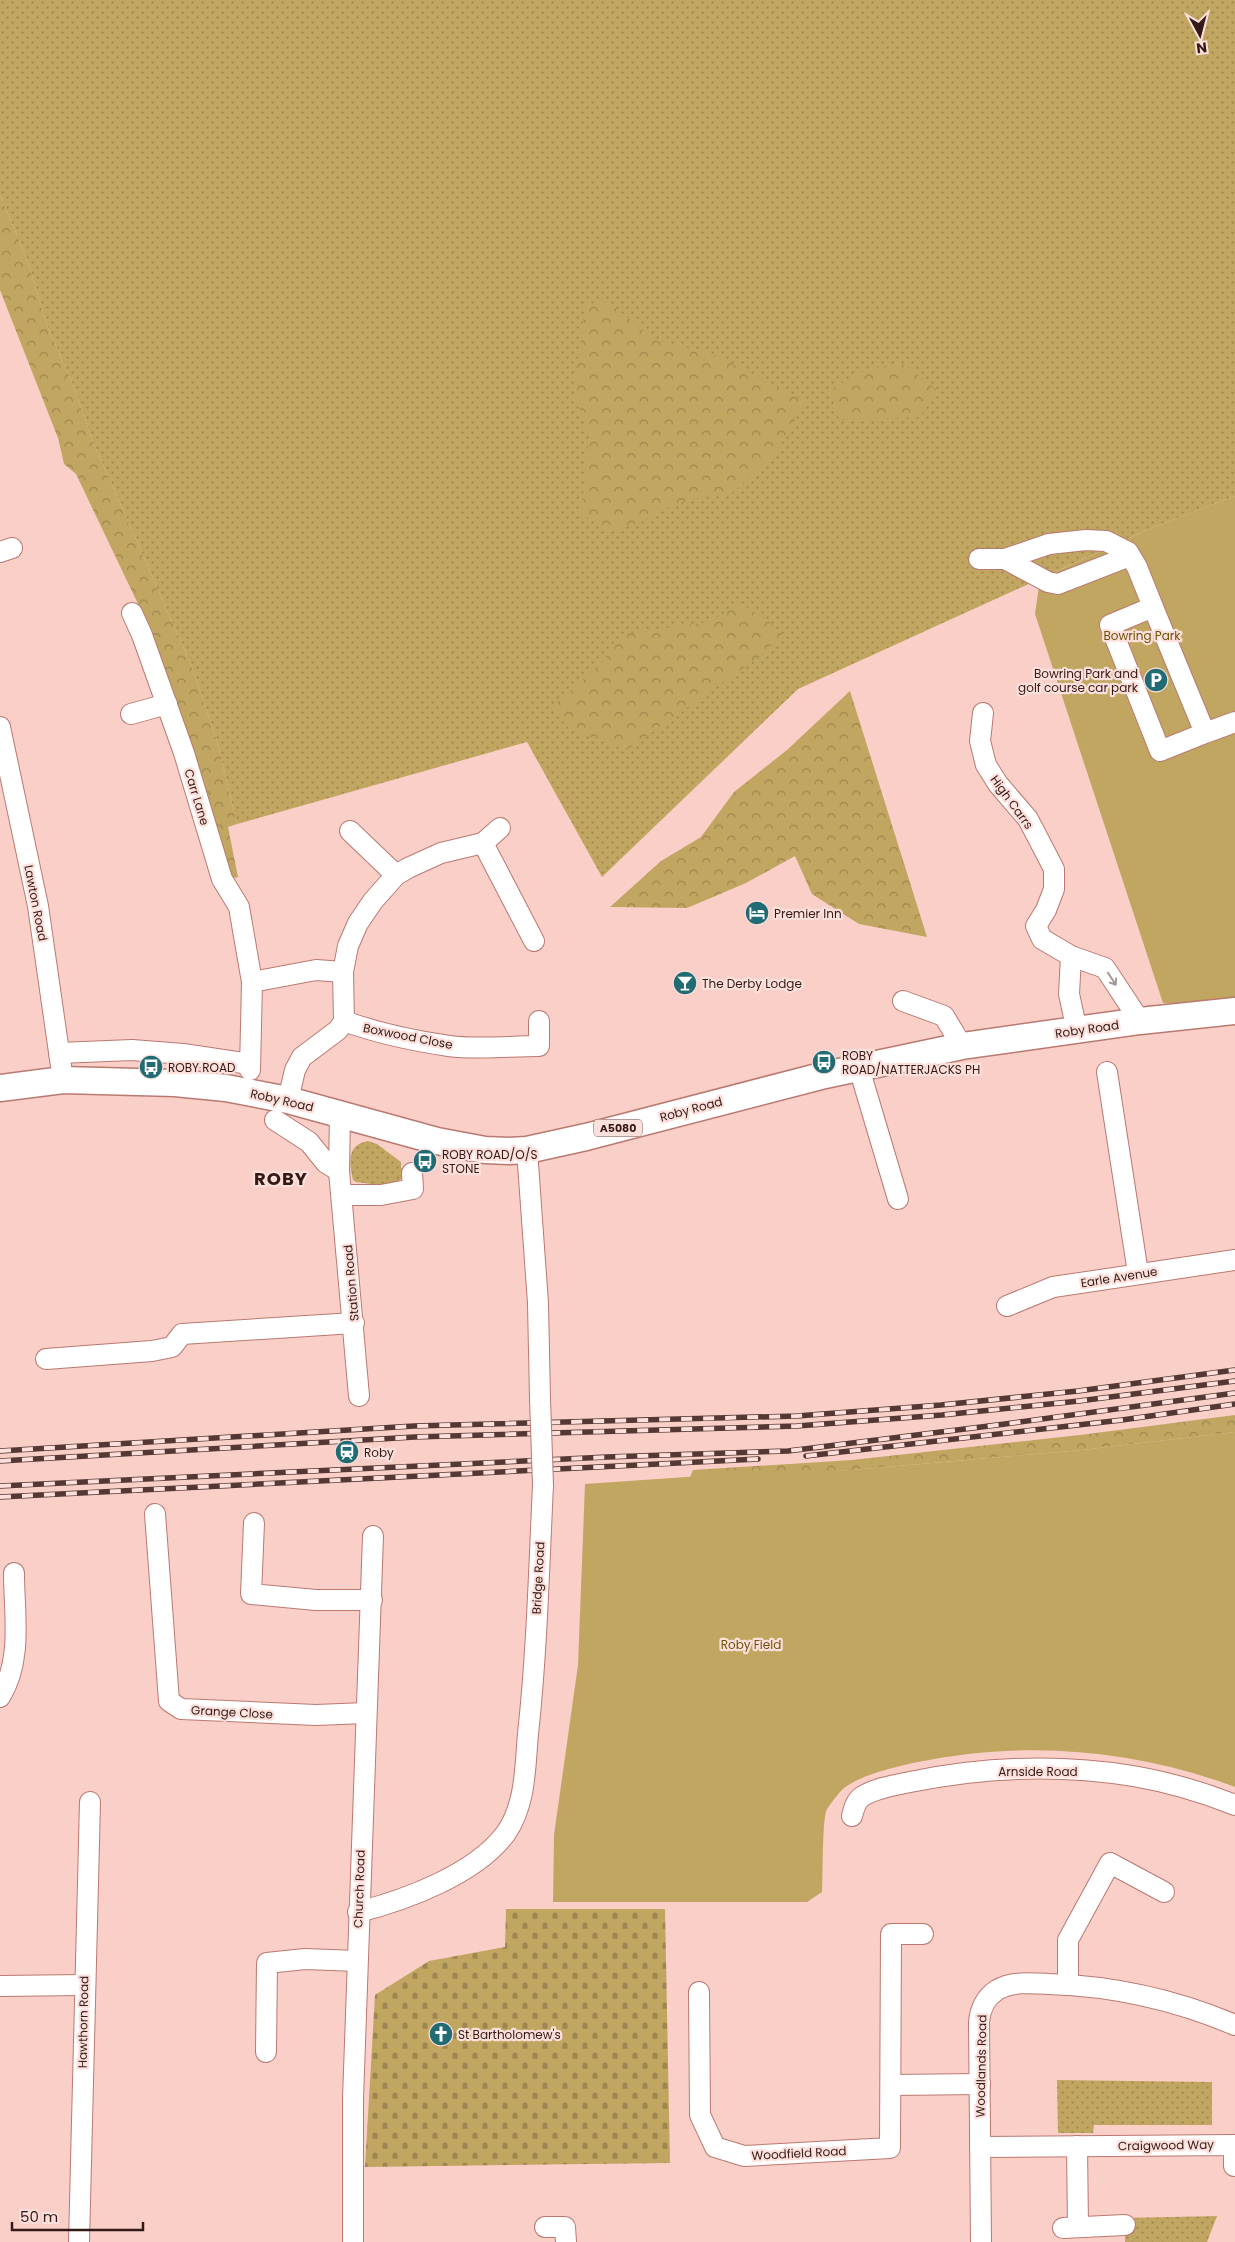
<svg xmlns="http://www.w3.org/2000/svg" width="1235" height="2242" font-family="Poppins,sans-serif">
  <defs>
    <pattern id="grass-dots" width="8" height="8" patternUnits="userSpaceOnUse" patternTransform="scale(1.25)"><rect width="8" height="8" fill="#c1a661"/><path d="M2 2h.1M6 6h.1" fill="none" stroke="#9d864f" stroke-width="1.8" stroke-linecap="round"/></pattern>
    <pattern id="forest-crowns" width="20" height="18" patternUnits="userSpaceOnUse" patternTransform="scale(1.25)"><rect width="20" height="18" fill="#c1a661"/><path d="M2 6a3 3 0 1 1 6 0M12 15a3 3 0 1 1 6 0" fill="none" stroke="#9d864f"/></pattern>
    <pattern id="cemetery-stones" width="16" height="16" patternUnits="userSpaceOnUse" patternTransform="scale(1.25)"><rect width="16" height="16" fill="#c1a661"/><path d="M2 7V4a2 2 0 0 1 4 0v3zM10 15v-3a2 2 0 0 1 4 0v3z" fill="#9d864f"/></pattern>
  </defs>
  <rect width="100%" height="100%" fill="#facfc8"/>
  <g fill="url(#grass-dots)">
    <polygon points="0,0 1235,0 1235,496 1149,529 798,689 602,877 527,742 237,824 217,741 192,667 93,442 73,385 47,325 27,259 0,195"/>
    <path d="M368 1141 377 1144 401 1162V1168L406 1169C401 1192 374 1184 356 1182L353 1180C349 1161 347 1145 368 1141Z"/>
    <polygon points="1057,2080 1212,2082 1212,2125 1094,2125 1093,2133 1058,2133"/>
    <polygon points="1217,2216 1207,2242 1125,2242 1125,2218"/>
  </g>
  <g fill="url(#forest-crowns)">
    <polygon points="0,195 27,259 47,325 73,385 93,442 192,667 217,741 237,824 228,827 238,877 229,879 173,694 139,606 76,474 64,464 58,438 0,290"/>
    <polygon points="606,300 655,340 713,354 806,402 776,452 731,494 702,497 675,504 638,523 608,533 580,512 585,484 589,433 574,393 585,306"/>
    <polygon points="905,365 939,392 919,417 840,420 829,390 872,367"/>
    <polygon points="741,604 766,619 782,634 762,655 627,750 569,729 553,706 601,664 623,634 709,622"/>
    <polygon points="850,691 927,937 859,924 812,894 795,856 746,883 687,908 610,907 661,861 701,837 734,792 787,750"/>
    <polygon points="1235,1415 1235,1432 1082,1450 852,1470 690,1477 693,1470 852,1460 1080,1435"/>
  </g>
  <polygon fill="url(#cemetery-stones)" points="506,1909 665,1909 670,2163 365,2167 375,1995 429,1961 505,1947"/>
  <g fill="#c1a661">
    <polygon points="1235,496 1235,1009 1163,1003 1035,614 1040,579 1149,529"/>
    <path d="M1235 1432V1787C1133 1749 1025 1740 918 1762 895 1767 867 1773 847 1786 840 1790 832 1802 827 1809 822 1817 823 1878 822 1892L807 1902H553L554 1835 578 1665 585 1484 759 1472 852 1470 1082 1450Z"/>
  </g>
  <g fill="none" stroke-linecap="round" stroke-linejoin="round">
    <g stroke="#ba7970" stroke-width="22">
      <g id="minor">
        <polyline points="0,552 12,548"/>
        <polyline points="979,559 1005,559 1049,544 1086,540 1106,541 1128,552 1137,567 1153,607"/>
        <polyline points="1005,559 1048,582 1058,584 1130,556"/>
        <polyline points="132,613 142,635 184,753 222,879 239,907 252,982 250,1070"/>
        <polyline points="983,713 980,741 986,765 998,784 1028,819 1054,869 1054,889 1046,910 1036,926 1042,939 1071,956 1105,968 1140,1021"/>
        <polyline points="131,714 167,704"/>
        <polyline points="0,727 38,906 63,1080"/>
        <polyline points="1205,733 1160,751 1110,625 1153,607 1205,733 1235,722"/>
        <polyline points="350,831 396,875"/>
        <polyline points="483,843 534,941"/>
        <polyline points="1071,956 1069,994 1077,1031"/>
        <polyline points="252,982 316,970 343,972"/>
        <polyline points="903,1001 944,1016 962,1046"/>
        <path d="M344 1021C377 1033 415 1041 449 1046 478 1050 510 1046 539 1046V1021"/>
        <polyline points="59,1053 132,1050 183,1054 250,1064"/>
        <polyline points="859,1068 898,1199"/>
        <polyline points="1107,1072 1138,1273"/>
        <polyline points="288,1100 295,1070 302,1057 338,1030 344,1021 343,972 348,946 358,923 373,901 396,875 408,868 441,853 483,843 500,828"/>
        <polyline points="340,1115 339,1171 359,1396"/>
        <polyline points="275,1120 309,1142 326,1163 339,1171"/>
        <polyline points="527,1150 538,1303 540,1399"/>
        <polyline points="342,1195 381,1195 413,1189 412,1173"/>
        <polyline points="1007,1306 1053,1287 1235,1260"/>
        <polyline points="46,1359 152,1351 172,1347 182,1334 354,1323"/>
        <polyline points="155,1514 169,1701 181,1709 316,1715 366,1713"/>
        <polyline points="254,1523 251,1594 316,1600 372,1600"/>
        <path d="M0 1697C23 1660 14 1614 14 1573"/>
        <path d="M852 1816C854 1808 856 1800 863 1796 876 1788 895 1785 910 1782 983 1767 1059 1764 1133 1776 1168 1782 1202 1792 1235 1805"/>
        <path d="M358 1912C406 1900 476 1874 506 1833 526 1804 525 1767 528 1734 537 1651 539 1568 543 1485"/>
        <polyline points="1068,1985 1068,1940 1110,1863 1164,1892"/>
        <polyline points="0,1986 84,1985"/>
        <polyline points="699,1992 700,2115 715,2147 744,2156 890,2148 891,1934 923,1934"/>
        <polyline points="266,2052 267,1963 305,1959 357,1961"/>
        <polyline points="891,2085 980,2084"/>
        <polyline points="1077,2146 1078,2227"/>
        <polyline points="980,2147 1234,2145 1234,2166"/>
        <polyline points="545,2227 565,2227 566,2242"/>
        <polyline points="1063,2228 1125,2225"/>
        <polyline points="79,2242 90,1802"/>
        <polyline points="353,2242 353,2099 373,1536"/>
        <path d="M981 2242 979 2022C980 2009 986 1997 997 1990 1012 1981 1033 1983 1049 1984 1114 1986 1176 2000 1235 2025"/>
      </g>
    </g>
    <g stroke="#ba7970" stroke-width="29">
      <polyline id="major" points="0,1088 63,1080 175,1083 226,1088 288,1100 437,1141 485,1150 509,1151 527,1150 586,1137 825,1075 962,1046 1140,1021 1235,1011"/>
    </g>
    <use href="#minor" stroke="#fff" stroke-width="20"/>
    <use href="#major" stroke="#fff" stroke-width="26"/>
    <g stroke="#543834" stroke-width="5.5">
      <g id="rail">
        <polyline points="0,1451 414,1426 797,1416 941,1405 1078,1391 1235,1370"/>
        <polyline points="806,1456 1122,1420 1235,1404"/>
        <polyline points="0,1461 415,1437 797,1426 942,1415 1079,1401 1235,1381"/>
        <polyline points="0,1486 607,1457 788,1451 1005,1424 1235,1393"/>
        <polyline points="0,1497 758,1459"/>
      </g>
    </g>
    <use href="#rail" stroke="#fde0db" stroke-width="4" stroke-dasharray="11" stroke-linecap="butt"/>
    <g stroke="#ba7970" stroke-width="22" stroke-linecap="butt">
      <polyline id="minor-bridge" points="540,1399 543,1485"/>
    </g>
    <use href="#minor-bridge" stroke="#fff" stroke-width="20"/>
  </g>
  <defs><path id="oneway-shaft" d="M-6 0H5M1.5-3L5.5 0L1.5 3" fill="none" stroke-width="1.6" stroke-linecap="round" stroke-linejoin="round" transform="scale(1.25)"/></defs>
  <use stroke="#a39896" href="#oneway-shaft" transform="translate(1112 979) rotate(57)"/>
  <defs>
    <g id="parking-disc" transform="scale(1.25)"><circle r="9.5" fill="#216b75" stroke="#fde0db"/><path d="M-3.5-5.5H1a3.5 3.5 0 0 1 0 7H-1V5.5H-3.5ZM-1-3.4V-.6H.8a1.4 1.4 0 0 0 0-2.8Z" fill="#fff"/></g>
    <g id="hotel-disc" transform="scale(1.25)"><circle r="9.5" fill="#216b75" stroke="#fde0db"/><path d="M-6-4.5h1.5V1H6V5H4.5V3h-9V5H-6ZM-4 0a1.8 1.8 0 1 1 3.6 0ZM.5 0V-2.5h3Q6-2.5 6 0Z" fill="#fff"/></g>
    <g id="bar-disc" transform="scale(1.25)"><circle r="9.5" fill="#216b75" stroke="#fde0db"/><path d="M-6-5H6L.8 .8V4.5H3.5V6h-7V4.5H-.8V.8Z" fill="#fff"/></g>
    <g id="bus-disc" transform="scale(1.25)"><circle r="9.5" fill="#216b75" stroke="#fde0db"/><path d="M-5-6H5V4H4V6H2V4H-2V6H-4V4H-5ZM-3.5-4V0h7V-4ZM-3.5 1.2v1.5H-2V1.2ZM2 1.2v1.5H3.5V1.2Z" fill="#fff"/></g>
    <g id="station-disc" transform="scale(1.25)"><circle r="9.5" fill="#216b75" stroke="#fde0db"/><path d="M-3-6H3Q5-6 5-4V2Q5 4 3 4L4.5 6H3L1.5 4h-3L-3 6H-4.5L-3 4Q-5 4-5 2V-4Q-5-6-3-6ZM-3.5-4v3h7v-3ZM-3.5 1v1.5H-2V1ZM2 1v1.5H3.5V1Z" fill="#fff"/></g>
    <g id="church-disc" transform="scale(1.25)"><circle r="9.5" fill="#216b75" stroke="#fde0db"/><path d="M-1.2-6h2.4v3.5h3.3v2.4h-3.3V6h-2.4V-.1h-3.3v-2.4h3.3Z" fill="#fff"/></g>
  </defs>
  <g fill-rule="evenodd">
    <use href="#parking-disc" x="1156" y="680"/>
    <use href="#hotel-disc" x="757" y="913"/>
    <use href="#bar-disc" x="685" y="983"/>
    <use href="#bus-disc" x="824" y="1062"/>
    <use href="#bus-disc" x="151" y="1067"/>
    <use href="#bus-disc" x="425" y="1161"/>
    <use href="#station-disc" x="347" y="1452"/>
    <use href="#church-disc" x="441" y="2034"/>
  </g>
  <g text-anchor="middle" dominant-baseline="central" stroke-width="4.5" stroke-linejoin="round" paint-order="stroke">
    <rect fill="#fde0db" stroke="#705551" stroke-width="1" x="594" y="1119.5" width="48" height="17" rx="4"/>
    <g font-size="11" font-weight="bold" fill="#331a16">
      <text x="618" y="1128">A5080</text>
    </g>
    <g font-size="12" fill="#6b5308" stroke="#fde0db">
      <text x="1142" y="635">Bowring Park</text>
      <text x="751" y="1644">Roby Field</text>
    </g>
    <g font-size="12" fill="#331a16" stroke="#fde0db" text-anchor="start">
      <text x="1138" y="673" text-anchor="end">Bowring Park and<tspan x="1138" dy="14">golf course car park</tspan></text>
      <text x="774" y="913">Premier Inn</text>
      <text x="702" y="983">The Derby Lodge</text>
      <text x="842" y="1055">ROBY<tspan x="842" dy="14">ROAD/NATTERJACKS PH</tspan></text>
      <text x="168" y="1067">ROBY ROAD</text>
      <text x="442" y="1154">ROBY ROAD/O/S<tspan x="442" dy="14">STONE</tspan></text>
      <text x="364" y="1452">Roby</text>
      <text x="458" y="2034">St Bartholomew's</text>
    </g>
    <g font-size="12" fill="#331a16" stroke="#fde0db">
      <text transform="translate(197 797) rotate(73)">Carr Lane</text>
      <text transform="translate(1012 802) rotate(54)">High Carrs</text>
      <text transform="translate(36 903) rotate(79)">Lawton Road</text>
      <text transform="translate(1087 1029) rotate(-8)">Roby Road</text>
      <text transform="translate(408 1036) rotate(11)">Boxwood Close</text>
      <text transform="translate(282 1100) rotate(13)">Roby Road</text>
      <text transform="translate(691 1109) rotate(-15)">Roby Road</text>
      <text transform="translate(1119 1277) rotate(-9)">Earle Avenue</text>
      <text transform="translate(351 1283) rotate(-95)">Station Road</text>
      <text transform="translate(538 1578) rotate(-87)">Bridge Road</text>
      <text transform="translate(232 1712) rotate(3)">Grange Close</text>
      <text x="1038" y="1771">Arnside Road</text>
      <text transform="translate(359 1889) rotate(-88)">Church Road</text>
      <text transform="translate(83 2022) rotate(-89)">Hawthorn Road</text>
      <text transform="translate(981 2066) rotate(-89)">Woodlands Road</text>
      <text transform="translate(1166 2145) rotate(-1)">Craigwood Way</text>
      <text transform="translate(799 2153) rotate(-3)">Woodfield Road</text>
    </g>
    <g font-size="18" font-weight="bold" letter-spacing="1" fill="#331a16" stroke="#fde0db">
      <text x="281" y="1178">ROBY</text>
    </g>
  </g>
  <g transform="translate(1200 35) rotate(173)" stroke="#fde0db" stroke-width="4" paint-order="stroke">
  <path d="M0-4L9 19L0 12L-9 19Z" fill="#331a16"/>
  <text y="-8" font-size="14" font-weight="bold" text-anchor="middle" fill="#331a16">N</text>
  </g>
  <path d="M12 2222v8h131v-8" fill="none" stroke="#331a16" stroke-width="2.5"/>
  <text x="20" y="2222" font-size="15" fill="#331a16" stroke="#fde0db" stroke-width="4" paint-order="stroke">50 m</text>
</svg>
